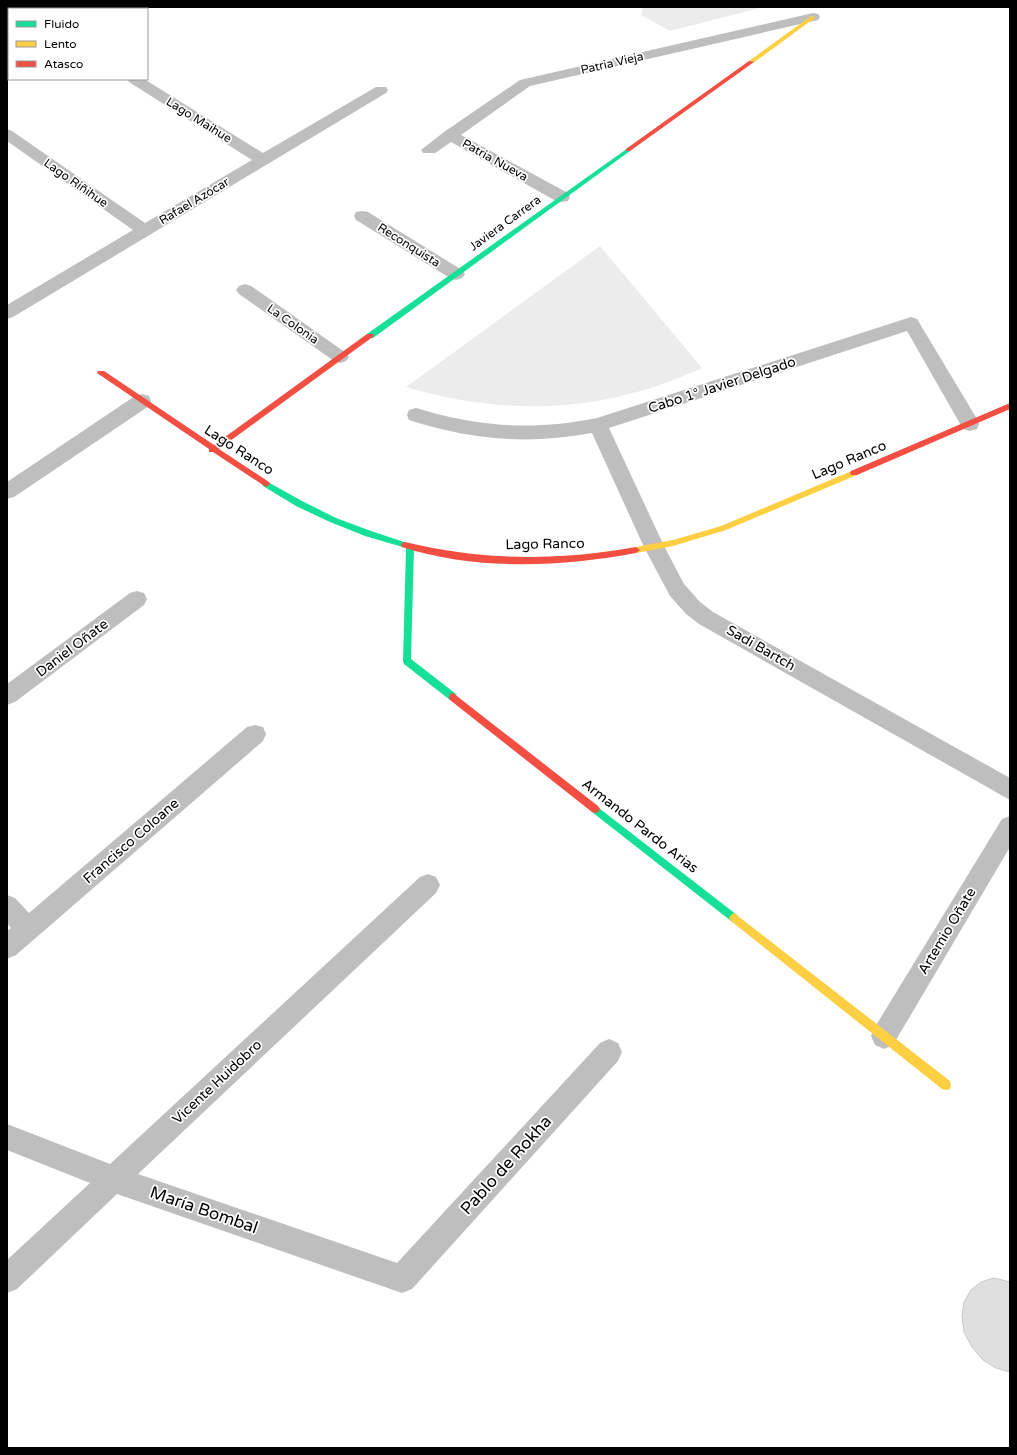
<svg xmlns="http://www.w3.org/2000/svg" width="1017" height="1455" font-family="'Varela Round',sans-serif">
  <rect width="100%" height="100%" fill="#fff"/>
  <g fill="#ececec">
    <polygon points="643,7 764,7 670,31 641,15"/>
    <path d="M600 246 702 368C604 413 509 417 406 387Z"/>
  </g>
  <polygon fill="#dfdfdf" stroke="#c7c7c7" points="994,1278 1010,1282 1010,1372 996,1368 983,1360 972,1347 964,1332 962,1316 964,1302 971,1290 981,1282"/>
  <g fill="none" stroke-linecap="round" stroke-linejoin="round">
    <g fill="#bebebe" fill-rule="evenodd">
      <polygon points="71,7 88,7 87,9 70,9"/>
      <polygon points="813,13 818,14 820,17 818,20 530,86 461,135 568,193 570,197 568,201 562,202 556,201 451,142 435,153 423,153 421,150 444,132 520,80"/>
      <rect x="7" y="39" width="2" height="9"/>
      <polygon points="127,79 144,79 263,153 376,87 386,87 388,90 386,93 13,317 7,319 7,305 133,230 7,141 7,129 12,131 145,223 252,160 129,82"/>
      <polygon points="362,211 368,212 462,270 465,274 462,278 456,280 450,278 356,220 354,216 356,212"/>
      <polygon points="245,284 251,286 346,353 349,357 346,361 340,363 334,361 239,294 236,290 239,286"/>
      <path d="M911 317 917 319 977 419 979 424 977 429 970 431 963 429 907 331 609 428 664 546 684 584 700 602 713 612 1010 778V800L699 624 686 614 670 596 644 547 592 433C527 445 472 440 409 420L407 415 409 410 416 408C479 427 532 431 597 418Z"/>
      <polygon points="142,394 149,396 151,401 149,406 14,497 7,499 7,482 135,396"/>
      <polygon points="137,591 144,593 147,599 144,605 15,702 7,705 7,684 130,593"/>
      <polygon points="255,725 263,727 266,734 263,741 16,955 7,959 7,931 11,928 7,923 7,895 15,898 29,913 247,727"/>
      <polygon points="1010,816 1010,847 893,1045 884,1049 875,1045 871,1036 875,1027 1002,819"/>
      <polygon points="428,874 436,877 440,885 436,893 138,1174 397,1263 600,1043 609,1039 618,1043 622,1052 618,1061 412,1289 402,1293 117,1194 17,1289 7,1293 7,1260 90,1183 7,1150 7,1124 110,1164 420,877"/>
    </g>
    <g fill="#16e098" fill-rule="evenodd">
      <polygon points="628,148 630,149 630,151 373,338 367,338 367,334"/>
      <polygon points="266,481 302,501 336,518 371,531 413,545 414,547 411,659 456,694 457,697 456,700 450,700 404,664 403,661 406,548 365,536 330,522 296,506 263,486 262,484"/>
      <polygon points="595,805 737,915 739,918 737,921 734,923 731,921 592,812 590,809 592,806"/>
    </g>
    <g fill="#ffcf43" fill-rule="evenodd">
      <polygon points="811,16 816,17 753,63 749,63 749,61"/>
      <polygon points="854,470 857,471 858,473 857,475 726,530 673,546 636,553 632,550 636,547 673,540 721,526"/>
      <polygon points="734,913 950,1081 951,1085 950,1089 946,1090 942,1089 731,921 729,918 731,915"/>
    </g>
    <g fill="#f24e42" fill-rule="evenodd">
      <polygon points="749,61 754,62 630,151 626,151 626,149"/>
      <polygon points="367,334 373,334 374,336 219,449 269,482 270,484 266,487 213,452 209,452 209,449 97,373 98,371 104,371 214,445"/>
      <polygon points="1010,403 1010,409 857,475 851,475 850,473 851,471"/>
      <path d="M405 542C483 561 557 561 636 547L640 550 636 553C560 567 477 571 402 547L401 545 402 543Z"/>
      <polygon points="453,693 598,806 600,809 598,812 595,813 592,812 450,700 449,697 450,694"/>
    </g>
  </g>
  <g text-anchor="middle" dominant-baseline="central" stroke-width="3.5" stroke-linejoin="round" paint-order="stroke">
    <g font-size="12" fill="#000" stroke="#fff">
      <text transform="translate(612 63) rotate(-13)">Patria Vieja</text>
      <text transform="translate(199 120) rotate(32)">Lago Maihue</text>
      <text transform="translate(495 160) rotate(29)">Patria Nueva</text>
      <text transform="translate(76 183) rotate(35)">Lago Riñihue</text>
      <text transform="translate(194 201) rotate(-31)">Rafael Azócar</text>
      <text transform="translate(505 223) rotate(-36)">Javiera Carrera</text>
      <text transform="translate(409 245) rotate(32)">Reconquista</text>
      <text transform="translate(293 324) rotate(35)">La Colonia</text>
    </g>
    <g font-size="14" fill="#000" stroke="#fff">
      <text transform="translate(722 385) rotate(-18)">Cabo 1° Javier Delgado</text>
      <text transform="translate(239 450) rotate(33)">Lago Ranco</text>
      <text transform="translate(849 460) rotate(-23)">Lago Ranco</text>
      <text transform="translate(545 544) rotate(-1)">Lago Ranco</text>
      <text transform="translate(72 648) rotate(-37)">Daniel Oñate</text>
      <text transform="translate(761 648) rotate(30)">Sadi Bartch</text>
      <text transform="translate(640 826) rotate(38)">Armando Pardo Arias</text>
      <text transform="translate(131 841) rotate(-41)">Francisco Coloane</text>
      <text transform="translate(947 931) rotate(-59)">Artemio Oñate</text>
      <text transform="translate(217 1082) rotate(-43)">Vicente Huidobro</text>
    </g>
    <g font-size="17" fill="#000" stroke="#fff">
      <text transform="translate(506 1165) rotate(-48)">Pablo de Rokha</text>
      <text transform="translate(204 1210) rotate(19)">María Bombal</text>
    </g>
  </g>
  <rect width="1017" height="1455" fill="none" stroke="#000000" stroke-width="16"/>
  <rect x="8" y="8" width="140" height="72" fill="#ffffff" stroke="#999999"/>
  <rect x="16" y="21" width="20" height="6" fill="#16e098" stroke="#999999"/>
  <text x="44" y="28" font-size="12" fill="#000000">Fluido</text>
  <rect x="16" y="41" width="20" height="6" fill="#ffcf43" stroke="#999999"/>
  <text x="44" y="48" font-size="12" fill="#000000">Lento</text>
  <rect x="16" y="61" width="20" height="6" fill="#f24e42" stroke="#999999"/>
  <text x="44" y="68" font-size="12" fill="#000000">Atasco</text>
</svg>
